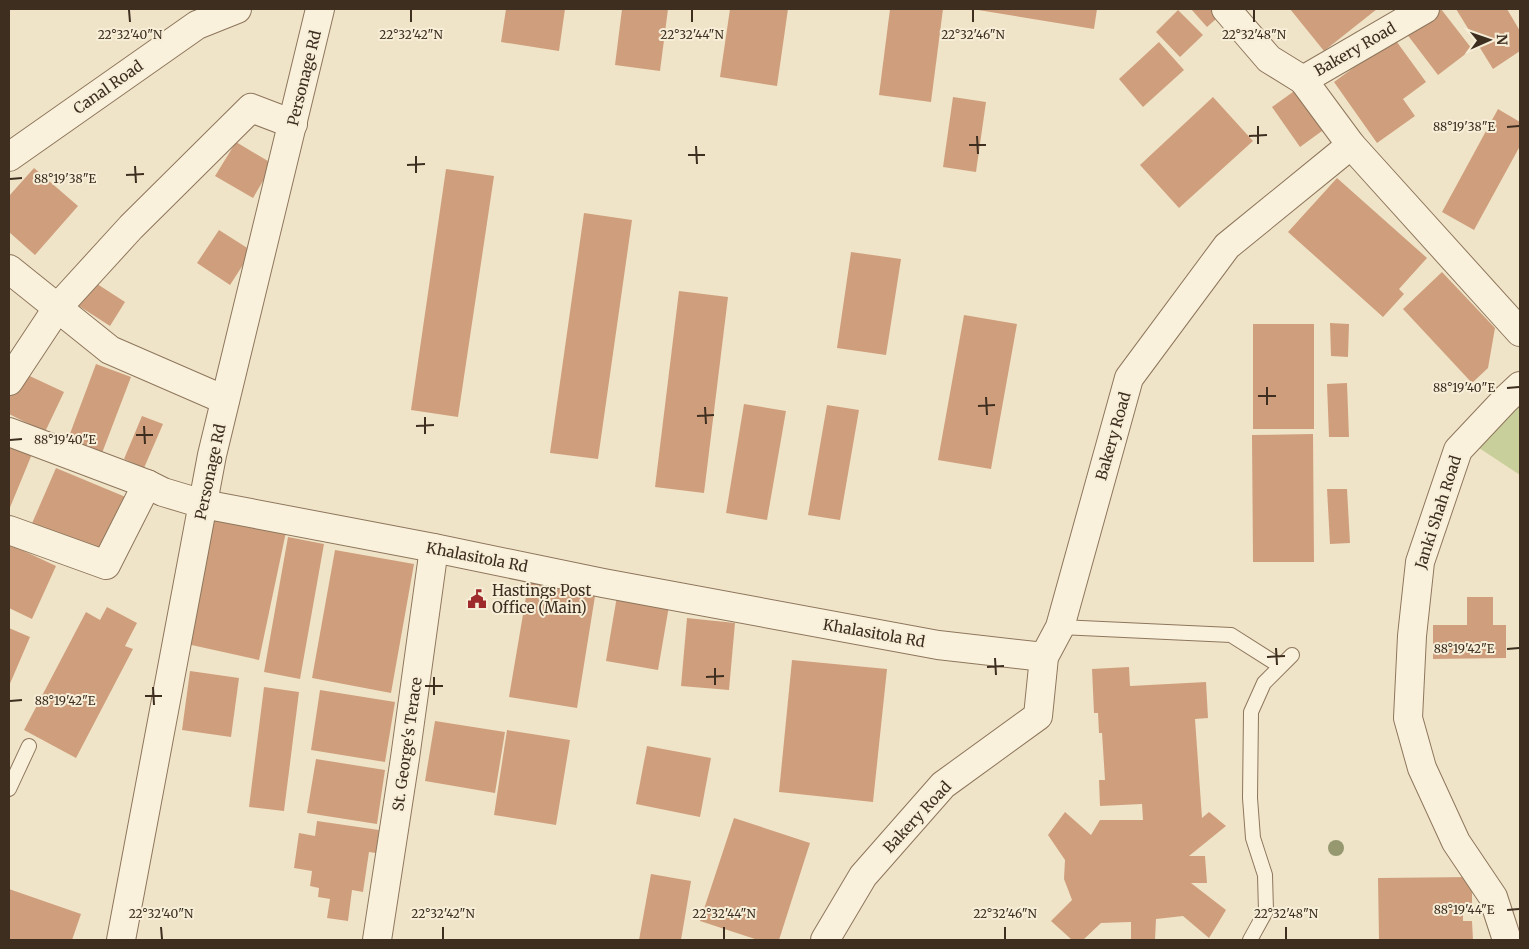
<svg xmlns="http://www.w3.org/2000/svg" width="1529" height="949" font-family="Merriweather,serif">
  <rect width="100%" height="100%" fill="#f0e4c8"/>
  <polygon fill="#c9cf9b" points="1520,403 1520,475 1476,446"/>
  <g fill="#cf9f7d">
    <polygon points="506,9 565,9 559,51 501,42"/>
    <polygon points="622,9 668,9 660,71 615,65"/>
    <polygon points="730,9 788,9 777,86 720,77"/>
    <polygon points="890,9 943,9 931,102 879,95"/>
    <polygon points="972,9 1097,9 1094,29"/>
    <polygon points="1191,9 1221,9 1224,12 1207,27"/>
    <polygon points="1290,9 1377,9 1324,51"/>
    <polygon points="1430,9 1441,9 1472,49 1438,75 1403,29"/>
    <polygon points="1456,9 1507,9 1520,31 1520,51 1493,69"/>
    <polygon points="1178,10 1203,35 1180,57 1156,32"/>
    <polygon points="1394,38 1426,82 1403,99 1415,116 1377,143 1334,82"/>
    <polygon points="1159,42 1184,70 1143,107 1119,79"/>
    <polygon points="1304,84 1333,123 1300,147 1272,107"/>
    <polygon points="953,97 986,102 976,172 943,167"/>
    <polygon points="1213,97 1253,141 1179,208 1140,165"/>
    <polygon points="1498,109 1520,122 1520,146 1474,230 1442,212"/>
    <polygon points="236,142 273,164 253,198 215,176"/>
    <polygon points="34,168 78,206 35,255 9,232 9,196"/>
    <polygon points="446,169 494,176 458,417 411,410"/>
    <polygon points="1337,178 1427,258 1399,289 1404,294 1383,317 1288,232"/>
    <polygon points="584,213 632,220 598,459 550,453"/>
    <polygon points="219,230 252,251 230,285 197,263"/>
    <polygon points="851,252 901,259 886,355 837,348"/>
    <polygon points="1442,272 1495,328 1488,368 1472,383 1403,309"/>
    <polygon points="91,280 125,302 110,326 76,304"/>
    <polygon points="679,291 728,297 704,493 655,487"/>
    <polygon points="964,315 1017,324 991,469 938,460"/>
    <polygon points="1330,323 1349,324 1348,357 1331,356"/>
    <rect x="1253" y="324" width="61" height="105"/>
    <polygon points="96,364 131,377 99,461 65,447"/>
    <polygon points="19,371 64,392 45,432 9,414 9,392"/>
    <polygon points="1347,383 1349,437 1329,437 1327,384"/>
    <polygon points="744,404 786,411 767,520 726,513"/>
    <polygon points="827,405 859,410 840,520 808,515"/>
    <polygon points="142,416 163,424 144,468 124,459"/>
    <polygon points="1313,434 1314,562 1253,562 1252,435"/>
    <polygon points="9,444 32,454 9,510"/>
    <polygon points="56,468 128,498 103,559 30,528"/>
    <polygon points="1327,489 1347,489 1350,543 1330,544"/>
    <polygon points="214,516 286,532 259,660 187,644"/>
    <polygon points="288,537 324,544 300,679 264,672"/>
    <polygon points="9,544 56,566 32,619 9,608"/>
    <polygon points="335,550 414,564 391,693 312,678"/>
    <polygon points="529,579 596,590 577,708 509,697"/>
    <polygon points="617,596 669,606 658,670 606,661"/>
    <polygon points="1467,597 1493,597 1493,625 1506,625 1506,658 1433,659 1433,625 1467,625"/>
    <polygon points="107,607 137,623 125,646 133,649 76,758 24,730 86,612 100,620"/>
    <polygon points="687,618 735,623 729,690 681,686"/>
    <polygon points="9,628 30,637 9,686"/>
    <polygon points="792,660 887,669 873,802 779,792"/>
    <polygon points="1129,667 1130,686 1206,682 1208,718 1195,719 1202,818 1209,812 1226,826 1189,856 1205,856 1207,883 1191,883 1226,910 1209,938 1183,916 1156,919 1155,940 1131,940 1131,922 1101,923 1083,940 1072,940 1051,921 1072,900 1064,879 1065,860 1048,835 1065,812 1091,835 1100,820 1143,820 1142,804 1100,806 1099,780 1105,780 1102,733 1099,733 1098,713 1094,713 1092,669"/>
    <polygon points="190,671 239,678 231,737 182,730"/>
    <polygon points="264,687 299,692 284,811 249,807"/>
    <polygon points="320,690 395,702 385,762 311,750"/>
    <polygon points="435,721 505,732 495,793 425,781"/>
    <polygon points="507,730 570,740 556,825 494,815"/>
    <polygon points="647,746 711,758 700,817 636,804"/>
    <polygon points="316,759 385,770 377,824 307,813"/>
    <polygon points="734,818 810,843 779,940 758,940 700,921"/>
    <polygon points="317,821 379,830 376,853 369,852 363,892 352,890 348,921 327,918 330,899 318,897 319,888 310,886 312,871 294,868 299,833 315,836"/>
    <polygon points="651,874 691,881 681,940 639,940"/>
    <polygon points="1472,877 1472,904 1463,904 1463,921 1472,921 1473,940 1379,940 1378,878"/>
    <polygon points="9,889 81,914 72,940 9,940"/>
  </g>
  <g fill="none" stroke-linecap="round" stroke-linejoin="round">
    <g stroke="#8d765c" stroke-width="16">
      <g id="lane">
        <polyline points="1060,627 1231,635 1280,666"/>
        <polyline points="9,789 29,746"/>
        <polyline points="1250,940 1266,911 1265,875 1253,838 1250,798 1251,712 1264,683 1292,655"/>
      </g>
    </g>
    <g stroke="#8d765c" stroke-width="30">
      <g id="street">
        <polyline points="1226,9 1269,59 1303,80"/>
        <polyline points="1351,145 1520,332"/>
        <polyline points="9,157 197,25 237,9"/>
        <polyline points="9,269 110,350 225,400"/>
        <polyline points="9,381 58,307 131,227 251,108 293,124"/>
        <polyline points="9,432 147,484 163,492 203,504 434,548 603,583 938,645 1044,657"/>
        <polyline points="9,530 106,565 147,484"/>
        <polyline points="121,940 212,455 320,9"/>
        <polyline points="377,940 405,758 434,548"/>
        <polyline points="825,940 863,876 943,785 1038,716 1044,657 1060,627 1129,378 1227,246 1351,145 1303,80 1425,9"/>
        <polyline points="1507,940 1493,897 1456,842 1422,768 1408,718 1412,636 1420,562 1458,450 1506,399 1520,386"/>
      </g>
    </g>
    <use href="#lane" stroke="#faf1dc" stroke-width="14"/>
    <use href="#street" stroke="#faf1dc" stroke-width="28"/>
  </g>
  <circle fill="#96986f" cx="1336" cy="848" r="8"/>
  <path fill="none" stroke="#3d2e20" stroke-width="2" d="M129 10 130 22M411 10V22M692 10V22M973 10V22M1254 10V22M1258 126V144M1507 127 1519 126M977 136 978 154M1249 136 1267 135M969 145H986M696 146 697 164M688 155H705M416 156V173M407 165 425 164M135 166 136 183M126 175 144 174M10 179 22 178M1267 387V405M1507 388 1519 387M1258 396H1276M986 397 987 415M978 406 995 405M705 407 706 424M697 416 714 415M425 417V434M144 426 145 444M416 426 434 425M136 435H153M10 440 22 439M1276 648 1277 665M1507 649 1519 648M1267 657 1285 656M995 658 996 675M987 667 1004 666M715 668V685M434 677V695M706 677 724 676M425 686H443M153 687 154 705M145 696H162M10 701 22 700M1507 910 1519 909M161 927 162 939M443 927V939M724 927V939M1005 927V939M1286 927V939"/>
  <defs>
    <g id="civic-bare" transform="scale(1.5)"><path d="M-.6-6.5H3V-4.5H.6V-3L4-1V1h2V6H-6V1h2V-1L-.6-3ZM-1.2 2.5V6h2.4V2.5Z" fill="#9e2a2b" stroke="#f7eed8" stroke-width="2.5" paint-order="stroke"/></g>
  </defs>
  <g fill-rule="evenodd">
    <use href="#civic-bare" x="477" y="599"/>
  </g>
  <g text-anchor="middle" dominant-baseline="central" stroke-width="4" stroke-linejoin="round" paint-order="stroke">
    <g font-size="15" fill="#3d2e20" stroke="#f7eed8">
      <text transform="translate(1355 49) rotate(-30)">Bakery Road</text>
      <text transform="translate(304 78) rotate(-76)">Personage Rd</text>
      <text transform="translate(108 87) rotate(-35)">Canal Road</text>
      <text transform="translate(1113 436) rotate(-74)">Bakery Road</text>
      <text transform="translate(210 472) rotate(-78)">Personage Rd</text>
      <text transform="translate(1438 512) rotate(-72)">Janki Shah Road</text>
      <text transform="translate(477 557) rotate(11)">Khalasitola Rd</text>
      <text transform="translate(874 633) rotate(10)">Khalasitola Rd</text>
      <text transform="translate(407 744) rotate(-82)">St. George's Terace</text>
      <text transform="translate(917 817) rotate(-47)">Bakery Road</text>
    </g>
    <g font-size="15" fill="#3d2e20" stroke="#f7eed8" text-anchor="start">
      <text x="492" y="590">Hastings Post<tspan x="492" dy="17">Office (Main)</tspan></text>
    </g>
  </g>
  <g font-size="12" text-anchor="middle" fill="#3d2e20" stroke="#f7eed8" stroke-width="4" stroke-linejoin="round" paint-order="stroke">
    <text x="130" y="39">22°32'40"N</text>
    <text x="411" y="39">22°32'42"N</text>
    <text x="692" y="39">22°32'44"N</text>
    <text x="973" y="39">22°32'46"N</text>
    <text x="1254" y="39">22°32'48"N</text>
    <text x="1464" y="131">88°19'38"E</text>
    <text x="65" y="183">88°19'38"E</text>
    <text x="1464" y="392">88°19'40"E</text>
    <text x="65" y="444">88°19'40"E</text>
    <text x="1464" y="653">88°19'42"E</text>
    <text x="65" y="705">88°19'42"E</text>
    <text x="1464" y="914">88°19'44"E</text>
    <text x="161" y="918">22°32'40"N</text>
    <text x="443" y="918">22°32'42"N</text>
    <text x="724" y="918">22°32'44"N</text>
    <text x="1005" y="918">22°32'46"N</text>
    <text x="1286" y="918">22°32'48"N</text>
  </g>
  <rect width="1529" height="949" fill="none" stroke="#3d2e20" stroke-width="20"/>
  <g transform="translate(1489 40) rotate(88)" stroke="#f7eed8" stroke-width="4" paint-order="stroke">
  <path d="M0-4L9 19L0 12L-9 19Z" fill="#3d2e20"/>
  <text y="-8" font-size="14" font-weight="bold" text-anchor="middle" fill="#3d2e20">N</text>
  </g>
</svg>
